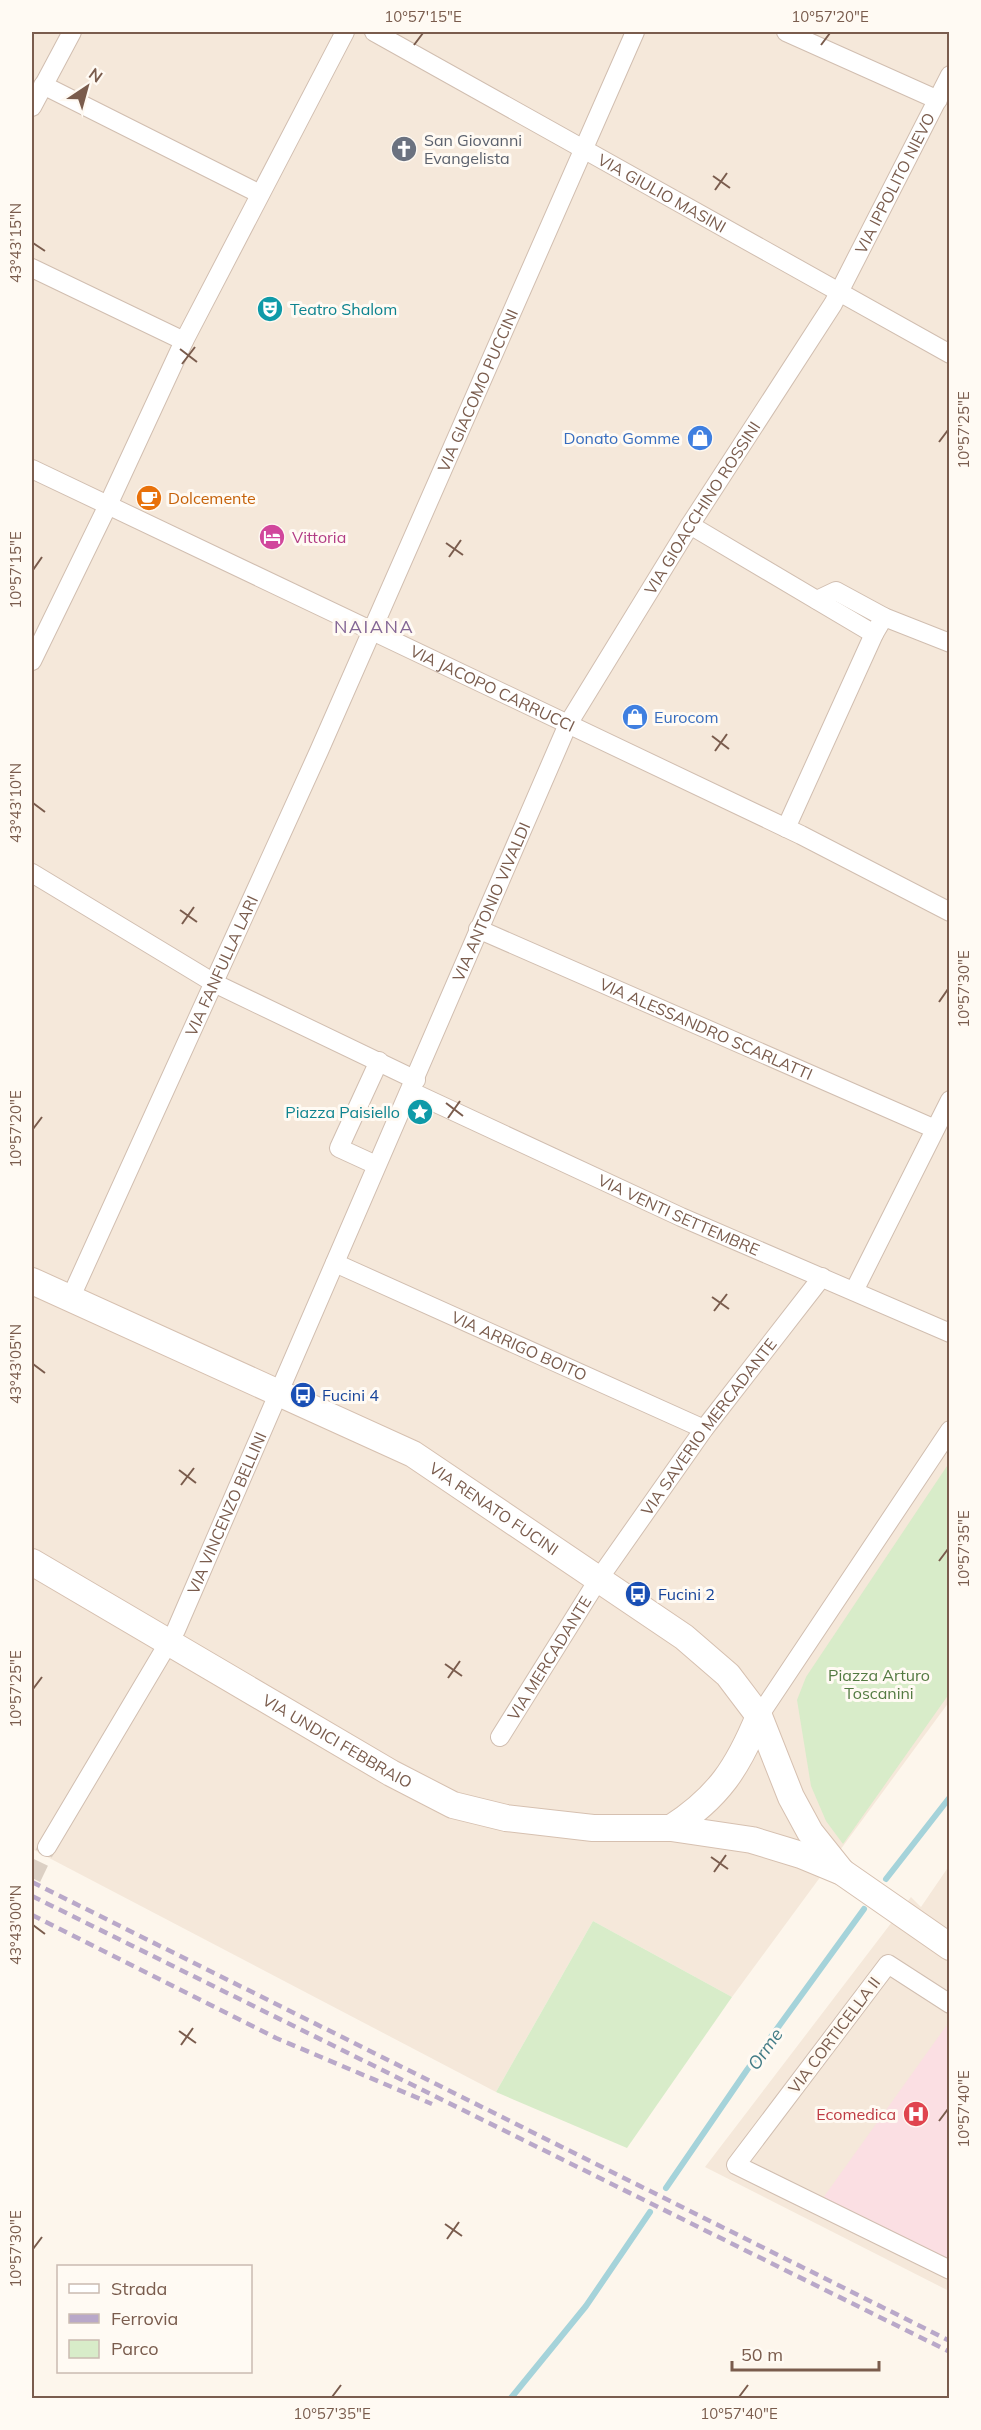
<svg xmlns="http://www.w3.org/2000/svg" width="981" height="2430" font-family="Mulish,sans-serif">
  <rect width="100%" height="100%" fill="#fdf6ec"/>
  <g fill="#f5e8da">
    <polygon points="32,32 949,32 949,1702 732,1997 593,1921 496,2092 32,1849"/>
    <polygon points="949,1866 949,2291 705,2167 911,1897 921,1907"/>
  </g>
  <polygon fill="#fbdfe3" points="949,2022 949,2270 818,2205"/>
  <g fill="#d8ecc9">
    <polygon points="949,1463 949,1694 843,1844 826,1821 811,1786 797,1700 806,1677"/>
    <polygon points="593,1921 732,1997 627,2148 496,2092"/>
  </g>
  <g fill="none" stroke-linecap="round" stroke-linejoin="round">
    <g stroke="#a5d3da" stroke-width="6">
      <polyline points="886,1879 950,1797"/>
      <polyline points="666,2188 747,2070 864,1909"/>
      <polyline points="511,2398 586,2306 650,2212"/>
    </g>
    <polyline stroke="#dcd0c4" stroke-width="18" stroke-dasharray="18 9" stroke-linecap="butt" points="32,1878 47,1847"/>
    <g stroke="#d1beb0" stroke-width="20">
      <g id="street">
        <path id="s1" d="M374 32 950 354"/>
        <polyline points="786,32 938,100"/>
        <polyline points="43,85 260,194"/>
        <polyline points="32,107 72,32"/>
        <polyline points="32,268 184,341"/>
        <path id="s2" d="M32 469 801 835 950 912"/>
        <polyline points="690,525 874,634 884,617 950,643"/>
        <polyline points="817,600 836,591 884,617"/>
        <polyline points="32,661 108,505 184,341 345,32"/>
        <polyline points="786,828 874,634"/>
        <polyline points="32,873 214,983 416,1080"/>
        <path id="s3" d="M478 929 935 1129"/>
        <path id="s4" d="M410 1091 681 1217 950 1333"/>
        <polyline points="376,1165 339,1148 379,1061"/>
        <path id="s5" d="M335 1263 704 1429"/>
        <polyline points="854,1291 950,1100"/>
        <path id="s6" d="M70 1299 319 751 635 32"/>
        <polyline points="759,1716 950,1430"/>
        <path id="s7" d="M500 1737 598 1580 704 1429 822 1277"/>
        <path id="s8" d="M47 1847 176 1630 568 724 690 525 833 304 950 75"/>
        <polyline points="950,2004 888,1964 736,2165 950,2270"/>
      </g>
    </g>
    <g stroke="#d6c0b0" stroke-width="28">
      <g id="secondary">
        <path id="s9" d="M32 1281 413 1454 684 1637 728 1675 759 1716 791 1797 810 1832 842 1872"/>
        <path id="s10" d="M32 1562 391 1773 453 1805 506 1818 593 1828H671L752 1840 801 1855 842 1872 950 1947"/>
        <path d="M671 1828C719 1797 738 1767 759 1716"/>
      </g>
    </g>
    <use href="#street" stroke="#fff" stroke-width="18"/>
    <use href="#secondary" stroke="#fff" stroke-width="26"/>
    <g stroke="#b9a8c9" stroke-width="4.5" stroke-dasharray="9 6" stroke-linecap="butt">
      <polyline points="32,1882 950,2341"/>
      <polyline points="32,1896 950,2352"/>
      <polyline points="32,1915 276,2038 432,2104"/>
    </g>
  </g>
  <path fill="none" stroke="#7a5c4d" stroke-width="2" d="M414 45 423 33M821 45 830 33M713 176 730 188M715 190 727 173M33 243 45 251M180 349 197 362M182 364 195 347M939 442 948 430M446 543 463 555M449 557 461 540M33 570 42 557M712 736 729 749M715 751 727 734M33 803 45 812M180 910 197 922M182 924 194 907M939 1002 948 989M446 1103 463 1116M448 1118 460 1101M33 1129 42 1117M712 1297 729 1309M714 1311 727 1294M33 1364 45 1373M179 1470 196 1483M181 1485 194 1468M939 1561 948 1549M445 1664 462 1676M448 1678 460 1661M33 1689 42 1677M711 1857 728 1869M714 1872 726 1855M33 1925 45 1934M179 2031 196 2043M181 2045 193 2028M939 2121 948 2109M445 2224 462 2236M447 2239 459 2222M33 2249 42 2237M332 2397 341 2385M739 2397 748 2385"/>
  <defs>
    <g id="church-disc" transform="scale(1.35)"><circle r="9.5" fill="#6b7280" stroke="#fffaf3"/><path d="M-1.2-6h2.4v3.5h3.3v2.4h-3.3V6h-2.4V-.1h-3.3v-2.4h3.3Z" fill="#fff"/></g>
    <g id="theatre-disc" transform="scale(1.35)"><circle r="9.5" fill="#0f9aa8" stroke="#fffaf3"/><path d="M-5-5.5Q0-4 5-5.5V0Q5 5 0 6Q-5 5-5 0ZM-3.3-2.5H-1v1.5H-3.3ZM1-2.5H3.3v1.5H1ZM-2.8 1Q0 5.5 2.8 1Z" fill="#fff"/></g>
    <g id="shop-disc" transform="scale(1.35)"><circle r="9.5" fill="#3f7fe0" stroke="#fffaf3"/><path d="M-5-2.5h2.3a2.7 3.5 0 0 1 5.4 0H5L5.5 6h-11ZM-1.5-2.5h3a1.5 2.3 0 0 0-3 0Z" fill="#fff"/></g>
    <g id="cafe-disc" transform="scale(1.35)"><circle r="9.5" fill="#e8710a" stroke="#fffaf3"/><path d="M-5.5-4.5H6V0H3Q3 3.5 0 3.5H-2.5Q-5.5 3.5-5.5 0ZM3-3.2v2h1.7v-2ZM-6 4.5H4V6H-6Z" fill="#fff"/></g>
    <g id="hotel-disc" transform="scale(1.35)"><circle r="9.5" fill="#d1479c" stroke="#fffaf3"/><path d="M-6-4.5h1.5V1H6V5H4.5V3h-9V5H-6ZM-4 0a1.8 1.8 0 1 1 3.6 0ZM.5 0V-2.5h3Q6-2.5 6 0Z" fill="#fff"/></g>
    <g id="sight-disc" transform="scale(1.35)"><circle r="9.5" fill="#0f9aa8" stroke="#fffaf3"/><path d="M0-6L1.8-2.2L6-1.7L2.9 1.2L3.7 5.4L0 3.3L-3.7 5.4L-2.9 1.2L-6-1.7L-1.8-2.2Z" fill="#fff"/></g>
    <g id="bus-disc" transform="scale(1.35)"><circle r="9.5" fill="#1a4fb4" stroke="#fffaf3"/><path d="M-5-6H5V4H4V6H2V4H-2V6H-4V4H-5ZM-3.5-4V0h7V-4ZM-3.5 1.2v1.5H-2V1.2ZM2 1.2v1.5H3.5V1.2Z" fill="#fff"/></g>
    <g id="hospital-disc" transform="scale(1.35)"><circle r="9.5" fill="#e0444e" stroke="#fffaf3"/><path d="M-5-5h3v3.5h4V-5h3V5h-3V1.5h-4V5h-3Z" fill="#fff"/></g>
  </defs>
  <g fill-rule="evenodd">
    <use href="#church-disc" x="404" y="149"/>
    <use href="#theatre-disc" x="270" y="309"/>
    <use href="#shop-disc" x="700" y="438"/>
    <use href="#cafe-disc" x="149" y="498"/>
    <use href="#hotel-disc" x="272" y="537"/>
    <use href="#shop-disc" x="635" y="717"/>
    <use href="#sight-disc" x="420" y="1112"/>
    <use href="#bus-disc" x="303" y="1395"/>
    <use href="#bus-disc" x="638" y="1594"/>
    <use href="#hospital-disc" x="916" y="2114"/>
  </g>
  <g text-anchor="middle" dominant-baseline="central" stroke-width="6" stroke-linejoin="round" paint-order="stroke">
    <g font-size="16" fill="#5b616d" stroke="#fffaf3" text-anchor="start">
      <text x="424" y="140">San Giovanni<tspan x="424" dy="18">Evangelista</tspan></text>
    </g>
    <g font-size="16" fill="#7a5c4d" stroke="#fffaf3">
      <text stroke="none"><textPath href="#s8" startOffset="1872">VIA IPPOLITO NIEVO</textPath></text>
      <text stroke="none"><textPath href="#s1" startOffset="330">VIA GIULIO MASINI</textPath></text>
      <text stroke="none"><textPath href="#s6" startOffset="996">VIA GIACOMO PUCCINI</textPath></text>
      <text stroke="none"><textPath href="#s8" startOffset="1494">VIA GIOACCHINO ROSSINI</textPath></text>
      <text stroke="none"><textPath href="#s2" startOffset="510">VIA JACOPO CARRUCCI</textPath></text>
      <text stroke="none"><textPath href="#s8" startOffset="1046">VIA ANTONIO VIVALDI</textPath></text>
      <text stroke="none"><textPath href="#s6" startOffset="366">VIA FANFULLA LARI</textPath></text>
      <text stroke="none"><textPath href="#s3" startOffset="249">VIA ALESSANDRO SCARLATTI</textPath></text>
      <text stroke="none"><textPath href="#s4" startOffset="296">VIA VENTI SETTEMBRE</textPath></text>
      <text stroke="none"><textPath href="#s5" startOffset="202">VIA ARRIGO BOITO</textPath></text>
      <text stroke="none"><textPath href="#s7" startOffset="374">VIA SAVERIO MERCADANTE</textPath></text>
      <text stroke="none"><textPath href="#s9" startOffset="516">VIA RENATO FUCINI</textPath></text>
      <text stroke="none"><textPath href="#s8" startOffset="380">VIA VINCENZO BELLINI</textPath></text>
      <text stroke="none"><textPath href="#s7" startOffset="93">VIA MERCADANTE</textPath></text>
      <text stroke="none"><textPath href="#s10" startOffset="354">VIA UNDICI FEBBRAIO</textPath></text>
      <text transform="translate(834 2035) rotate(-53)">VIA CORTICELLA II</text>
    </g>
    <g font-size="16" fill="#0d838f" stroke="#fffaf3" text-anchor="start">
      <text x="290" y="309">Teatro Shalom</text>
      <text x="400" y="1112" text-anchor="end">Piazza Paisiello</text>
    </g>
    <g font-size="16" fill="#366cbe" stroke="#fffaf3" text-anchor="end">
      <text x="680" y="438">Donato Gomme</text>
      <text x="654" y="717" text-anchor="start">Eurocom</text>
    </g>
    <g font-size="16" fill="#c56008" stroke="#fffaf3" text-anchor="start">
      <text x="168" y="498">Dolcemente</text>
    </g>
    <g font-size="16" fill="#b23c85" stroke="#fffaf3" text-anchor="start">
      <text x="292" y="537">Vittoria</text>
    </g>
    <g font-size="16" fill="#164399" stroke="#fffaf3" text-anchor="start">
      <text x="322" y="1395">Fucini 4</text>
      <text x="658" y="1594">Fucini 2</text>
    </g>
    <g font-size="16" fill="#537a41" stroke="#fffaf3">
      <text x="879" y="1675">Piazza Arturo<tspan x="879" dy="18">Toscanini</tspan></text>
    </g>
    <g font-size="16" fill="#be3a42" stroke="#fffaf3" text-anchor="end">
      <text x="896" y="2114">Ecomedica</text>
    </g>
    <g font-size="18" letter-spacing="1.5" fill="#846695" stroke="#fffaf3">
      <text x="374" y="626">NAIANA</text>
    </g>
    <g font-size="18" font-style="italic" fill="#437c86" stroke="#fffaf3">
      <text transform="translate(765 2049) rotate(-55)">Orme</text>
    </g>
  </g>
  <rect width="981" height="2430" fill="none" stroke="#fffaf3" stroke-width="66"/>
  <rect x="57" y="2265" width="195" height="108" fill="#fffaf3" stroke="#cabbb1" stroke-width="1.5"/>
  <rect x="69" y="2284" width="30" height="9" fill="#ffffff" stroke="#cabbb1" stroke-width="1.5"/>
  <text x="111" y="2295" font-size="18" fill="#7a5c4d">Strada</text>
  <rect x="69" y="2314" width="30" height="9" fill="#b9a8c9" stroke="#cabbb1" stroke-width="1.5"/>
  <text x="111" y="2325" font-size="18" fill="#7a5c4d">Ferrovia</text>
  <rect x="69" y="2340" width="30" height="18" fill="#d8ecc9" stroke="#cabbb1" stroke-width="1.5"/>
  <text x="111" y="2355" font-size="18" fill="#7a5c4d">Parco</text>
  <g transform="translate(87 87) rotate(36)" stroke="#fffaf3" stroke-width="4.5" paint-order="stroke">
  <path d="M0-4.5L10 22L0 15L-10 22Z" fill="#7a5c4d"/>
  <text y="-9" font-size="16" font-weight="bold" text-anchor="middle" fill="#7a5c4d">N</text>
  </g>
  <path d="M732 2361v9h147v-9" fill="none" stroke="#7a5c4d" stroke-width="3"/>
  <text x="741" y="2361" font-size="18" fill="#7a5c4d" stroke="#fffaf3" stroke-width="4.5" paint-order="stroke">50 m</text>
  <rect x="33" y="33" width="915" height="2364" fill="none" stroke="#7a5c4d" stroke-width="2"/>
  <g font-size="15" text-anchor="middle" fill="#7a5c4d">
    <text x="423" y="22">10°57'15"E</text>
    <text x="830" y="22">10°57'20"E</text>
    <text transform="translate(16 243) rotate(-90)" y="5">43°43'15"N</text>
    <text transform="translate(964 430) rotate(-90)" y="5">10°57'25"E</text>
    <text transform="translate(16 570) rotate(-90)" y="5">10°57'15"E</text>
    <text transform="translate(16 803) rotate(-90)" y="5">43°43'10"N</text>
    <text transform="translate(964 989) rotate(-90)" y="5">10°57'30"E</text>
    <text transform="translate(16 1129) rotate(-90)" y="5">10°57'20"E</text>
    <text transform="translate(16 1364) rotate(-90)" y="5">43°43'05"N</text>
    <text transform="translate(964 1549) rotate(-90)" y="5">10°57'35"E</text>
    <text transform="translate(16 1689) rotate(-90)" y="5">10°57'25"E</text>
    <text transform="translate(16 1925) rotate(-90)" y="5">43°43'00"N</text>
    <text transform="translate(964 2109) rotate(-90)" y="5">10°57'40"E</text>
    <text transform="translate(16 2249) rotate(-90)" y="5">10°57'30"E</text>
    <text x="332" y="2419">10°57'35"E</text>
    <text x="739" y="2419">10°57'40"E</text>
  </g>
</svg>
